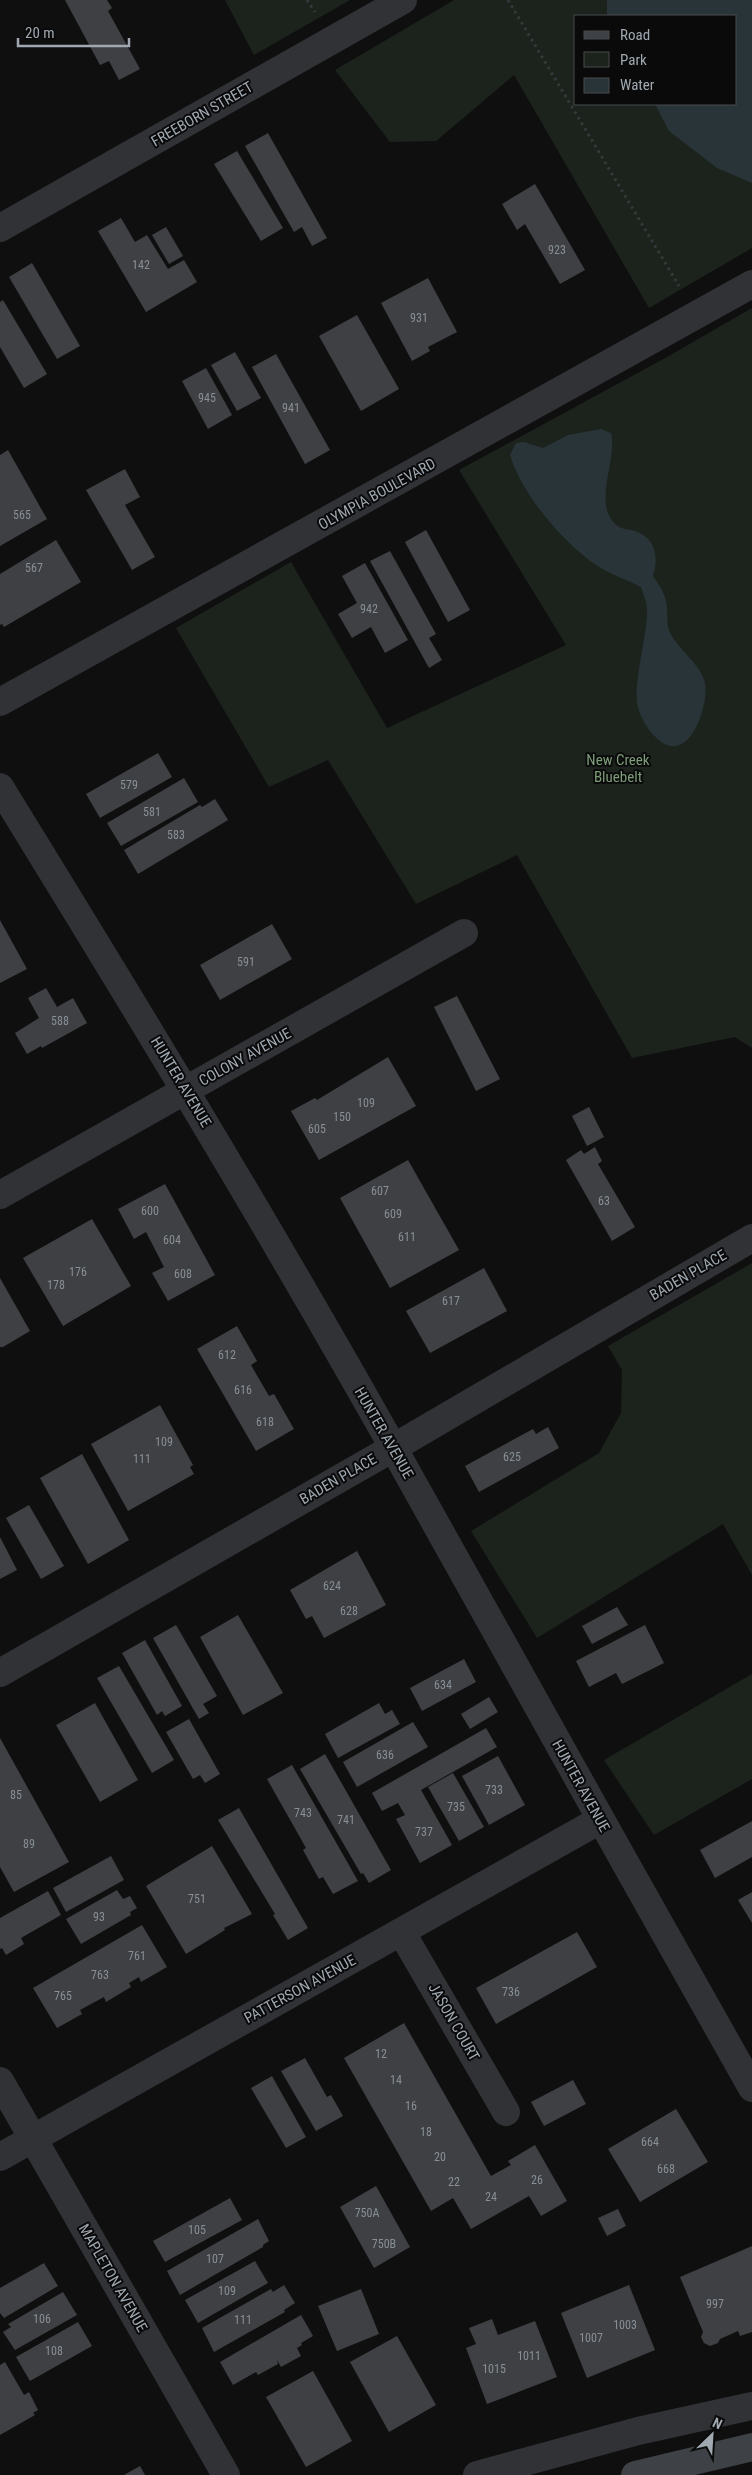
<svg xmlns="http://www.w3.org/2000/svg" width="752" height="2475" font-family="'Roboto Condensed',sans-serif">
  <rect width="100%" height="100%" fill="#0f0f10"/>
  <g fill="#1c231c" fill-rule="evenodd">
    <polygon points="225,0 350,0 254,55"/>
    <path d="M454 0H752V248L649 308 514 75 436 141 390 142 335 70ZM576 16H736V104H576Z"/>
    <polygon points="752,308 752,1048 735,1037 632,1058 517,855 416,904 328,760 269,787 176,628 291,562 387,728 566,645 459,470 667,357"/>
    <polygon points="752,1263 752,1575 723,1524 537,1638 471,1531 599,1453 621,1413 622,1370 608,1346"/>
    <polygon points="752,1674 752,1779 654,1835 604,1760"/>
  </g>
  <g fill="#293439">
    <polygon points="607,0 752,0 752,183 717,168 669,131 655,104 736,104 736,16 607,16"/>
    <path d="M601 429 611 433C617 457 597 496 610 517 619 533 629 527 640 533 657 542 658 560 653 576 660 586 666 595 667 607 668 614 666 623 669 630 677 650 700 662 705 683 709 702 693 755 667 745 661 743 654 736 650 731 645 724 640 716 638 707 632 687 648 634 647 609 647 602 643 594 641 587 628 580 612 575 599 567 564 544 522 495 510 455L516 443 524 442 543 448 568 435Z"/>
  </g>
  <g fill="#3e4043">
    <polygon points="65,0 107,0 112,8 108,11 140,69 119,80 109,61 100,65"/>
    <polygon points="268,133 327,238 312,246 302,227 294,232 245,146"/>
    <polygon points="237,151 283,228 261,241 214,164"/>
    <polygon points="535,184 585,270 560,284 525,224 517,230 502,204"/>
    <polygon points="121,218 135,242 147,235 168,269 184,260 197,282 146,312 98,231"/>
    <polygon points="166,227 183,256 169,264 152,235"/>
    <polygon points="32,263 80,346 57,359 9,277"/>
    <polygon points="428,278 457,332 428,347 430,351 412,361 381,303"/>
    <polygon points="3,300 47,374 24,388 0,347 0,302"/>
    <polygon points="357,315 399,389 361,411 319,336"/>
    <polygon points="235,352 261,398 237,411 211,365"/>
    <polygon points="276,354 330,450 305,464 252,367"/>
    <polygon points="206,368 232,415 208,429 182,381"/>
    <polygon points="8,450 47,519 0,546 0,455"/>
    <polygon points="125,469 140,497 125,505 155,557 132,570 86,490"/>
    <polygon points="426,530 470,610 448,622 405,542"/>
    <polygon points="56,540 81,582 4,627 2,624 0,625 0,574"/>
    <polygon points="390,551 436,634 429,638 442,660 429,668 370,561"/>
    <polygon points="365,563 408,640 385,653 371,627 352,638 338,614 357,603 342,576"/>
    <polygon points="158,753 172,777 100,818 86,794"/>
    <polygon points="184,778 198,802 121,846 107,823"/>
    <polygon points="215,799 228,820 138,874 124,850 200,805 202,807"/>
    <polygon points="0,920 27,969 0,983"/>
    <polygon points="272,924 292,959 220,1000 200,965"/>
    <polygon points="46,988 57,1007 73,998 87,1023 42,1048 41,1046 27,1054 15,1033 39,1018 28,998"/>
    <polygon points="457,996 500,1079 476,1091 434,1007"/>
    <polygon points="388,1057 416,1106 319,1160 291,1111 315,1098 317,1100"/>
    <polygon points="589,1107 604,1137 587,1146 572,1116"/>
    <polygon points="595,1147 602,1161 598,1164 635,1227 612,1241 566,1160 581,1150 584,1154"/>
    <polygon points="408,1160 459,1250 390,1288 340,1198"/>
    <polygon points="165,1184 215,1275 168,1301 152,1273 164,1267 146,1232 134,1239 118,1209"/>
    <polygon points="92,1219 131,1286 63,1326 23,1258"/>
    <polygon points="484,1268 507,1311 430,1353 406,1311"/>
    <polygon points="0,1278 30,1331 3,1347 0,1347"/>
    <polygon points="237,1326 257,1361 251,1365 269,1396 274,1394 294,1429 256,1451 197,1349"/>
    <polygon points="160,1405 193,1465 190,1467 194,1474 128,1511 91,1444"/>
    <polygon points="548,1427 559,1448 479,1492 465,1466 533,1429 536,1434"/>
    <polygon points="82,1454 129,1540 88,1564 40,1478"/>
    <polygon points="29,1505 64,1566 41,1579 6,1518"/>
    <polygon points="0,1537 17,1570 0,1579"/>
    <polygon points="357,1551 386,1605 324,1638 312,1616 306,1619 290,1590"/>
    <polygon points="617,1607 628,1625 592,1644 582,1626"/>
    <polygon points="238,1615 283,1693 243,1715 200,1637"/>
    <polygon points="176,1625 217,1696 203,1704 209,1713 199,1719 153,1638"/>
    <polygon points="645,1625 664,1663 622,1684 616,1673 589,1687 576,1661"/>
    <polygon points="145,1640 182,1706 165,1716 162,1711 157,1715 122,1653"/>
    <polygon points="464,1659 476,1682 422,1711 410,1688"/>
    <polygon points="119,1666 174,1760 152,1773 97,1678"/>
    <polygon points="489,1697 498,1712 470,1729 461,1714"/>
    <polygon points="95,1703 138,1780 100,1802 56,1725"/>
    <polygon points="379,1703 385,1714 392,1710 400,1724 338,1758 325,1734"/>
    <polygon points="189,1719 220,1774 205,1783 200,1775 193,1779 166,1732"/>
    <polygon points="413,1722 428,1747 357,1787 343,1762"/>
    <polygon points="486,1728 497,1747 421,1790 452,1845 420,1863 396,1819 405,1815 398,1803 382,1811 372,1793"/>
    <polygon points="0,1738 69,1862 14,1892 0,1867"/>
    <polygon points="325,1754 391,1870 369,1883 363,1873 361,1874 300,1769"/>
    <polygon points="498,1756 525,1805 489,1825 462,1776"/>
    <polygon points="292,1765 358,1881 333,1894 323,1877 319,1879 303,1850 306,1848 267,1779"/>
    <polygon points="453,1773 484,1827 459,1841 428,1787"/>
    <polygon points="239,1808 308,1928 288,1940 273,1915 275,1914 218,1820"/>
    <polygon points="752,1821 752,1857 715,1878 700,1850"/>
    <polygon points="212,1846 252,1914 224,1928 225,1930 186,1954 146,1886"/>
    <polygon points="111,1856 124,1880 66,1912 53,1888"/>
    <polygon points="117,1890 123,1899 130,1896 137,1908 130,1912 131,1915 81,1944 66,1919"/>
    <polygon points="48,1891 61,1915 21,1938 24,1944 6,1955 2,1948 0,1949 0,1918"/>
    <polygon points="752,1892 752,1923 738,1900"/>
    <polygon points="142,1925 167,1967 141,1982 139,1977 129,1983 131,1987 106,2002 104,1997 80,2010 82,2014 57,2028 33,1988"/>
    <polygon points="577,1932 597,1967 496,2024 476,1988"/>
    <polygon points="404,2023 491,2176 511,2165 508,2161 535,2145 567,2201 541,2216 529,2196 471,2229 453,2198 431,2211 344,2058"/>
    <polygon points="305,2058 327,2097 331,2095 343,2116 316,2131 281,2071"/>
    <polygon points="272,2076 306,2137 286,2148 251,2088"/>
    <polygon points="573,2080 586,2104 544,2126 531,2102"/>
    <polygon points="676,2109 708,2162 640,2202 608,2149"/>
    <polygon points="376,2186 410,2247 374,2268 340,2207"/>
    <polygon points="230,2198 242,2220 165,2262 153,2241"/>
    <polygon points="618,2209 626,2226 607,2236 598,2218"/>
    <polygon points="258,2219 269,2241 263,2245 263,2247 180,2295 167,2271"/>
    <polygon points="752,2246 752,2332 740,2336 738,2331 720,2339 718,2343 710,2346 704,2343 701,2337 703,2332 680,2277"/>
    <polygon points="255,2261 268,2283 198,2323 185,2300"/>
    <polygon points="44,2263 58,2286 4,2318 0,2313 0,2288"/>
    <polygon points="284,2285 295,2303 284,2310 285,2312 214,2352 202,2328 271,2289 273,2292"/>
    <polygon points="629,2285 655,2350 587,2378 561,2313"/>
    <polygon points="361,2289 379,2334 337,2351 318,2306"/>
    <polygon points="63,2292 77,2315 15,2350 3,2332 11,2327 8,2324"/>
    <polygon points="301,2315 313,2336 301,2343 302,2345 297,2348 301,2356 281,2367 277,2360 278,2364 258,2375 256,2372 233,2385 220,2362"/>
    <polygon points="492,2319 498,2335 535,2321 557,2377 487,2404 466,2348 476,2344 469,2328"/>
    <polygon points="78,2322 92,2346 30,2381 16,2357"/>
    <polygon points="397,2336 436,2405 389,2432 350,2362"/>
    <polygon points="5,2362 24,2395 29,2392 38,2410 33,2413 35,2415 0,2435 0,2365"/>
    <polygon points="313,2371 352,2441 306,2467 266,2397"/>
    <polygon points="140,2466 145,2475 124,2475"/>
  </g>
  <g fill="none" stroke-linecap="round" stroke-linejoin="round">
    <g stroke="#36393c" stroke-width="3" stroke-dasharray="2.5 4" stroke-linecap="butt">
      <polyline points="307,0 315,12"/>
      <polyline points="508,0 679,286"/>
    </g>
    <g stroke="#303235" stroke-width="28">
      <polyline points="0,228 403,0"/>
      <polyline points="0,702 752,284"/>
      <path d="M0 787C135 1006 268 1225 394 1449 514 1661 631 1876 752 2088"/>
      <polyline points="0,1195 464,933"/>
      <polyline points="0,1673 393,1448 752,1238"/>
      <polyline points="402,1933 506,2112"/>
      <polyline points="0,2081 226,2475"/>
      <polyline points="0,2157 600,1820"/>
      <polyline points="477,2475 638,2431 752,2406"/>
    </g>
    <polyline stroke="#3e4145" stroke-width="28" points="635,2475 752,2447"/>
  </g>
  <g text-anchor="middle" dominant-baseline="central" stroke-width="4" stroke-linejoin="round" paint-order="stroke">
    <g font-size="12" fill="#888f96">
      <text x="557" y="250">923</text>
      <text x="141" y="265">142</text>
      <text x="419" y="318">931</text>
      <text x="207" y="398">945</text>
      <text x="291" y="408">941</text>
      <text x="22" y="515">565</text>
      <text x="34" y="568">567</text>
      <text x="369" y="609">942</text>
      <text x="129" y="785">579</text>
      <text x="152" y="812">581</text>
      <text x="176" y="835">583</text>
      <text x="246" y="962">591</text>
      <text x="60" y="1021">588</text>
      <text x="366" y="1103">109</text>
      <text x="342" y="1117">150</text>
      <text x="317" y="1129">605</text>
      <text x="380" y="1191">607</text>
      <text x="604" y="1201">63</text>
      <text x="150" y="1211">600</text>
      <text x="393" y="1214">609</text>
      <text x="407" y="1237">611</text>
      <text x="172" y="1240">604</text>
      <text x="78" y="1272">176</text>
      <text x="183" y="1274">608</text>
      <text x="56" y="1285">178</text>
      <text x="451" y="1301">617</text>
      <text x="227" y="1355">612</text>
      <text x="243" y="1390">616</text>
      <text x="265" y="1422">618</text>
      <text x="164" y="1442">109</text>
      <text x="512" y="1457">625</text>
      <text x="142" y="1459">111</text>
      <text x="332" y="1586">624</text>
      <text x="349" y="1611">628</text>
      <text x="443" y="1685">634</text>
      <text x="385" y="1755">636</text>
      <text x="494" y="1790">733</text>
      <text x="16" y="1795">85</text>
      <text x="456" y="1807">735</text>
      <text x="303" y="1813">743</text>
      <text x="346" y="1820">741</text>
      <text x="424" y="1832">737</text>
      <text x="29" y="1844">89</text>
      <text x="197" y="1899">751</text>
      <text x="99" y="1917">93</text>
      <text x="137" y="1956">761</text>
      <text x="100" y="1975">763</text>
      <text x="511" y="1992">736</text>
      <text x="63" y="1996">765</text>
      <text x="381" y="2054">12</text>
      <text x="396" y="2080">14</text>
      <text x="411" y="2106">16</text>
      <text x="426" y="2132">18</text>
      <text x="650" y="2142">664</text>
      <text x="440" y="2157">20</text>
      <text x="666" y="2169">668</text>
      <text x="537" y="2180">26</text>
      <text x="454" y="2182">22</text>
      <text x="491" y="2197">24</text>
      <text x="367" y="2213">750A</text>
      <text x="197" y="2230">105</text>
      <text x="384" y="2244">750B</text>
      <text x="215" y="2259">107</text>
      <text x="227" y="2291">109</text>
      <text x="715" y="2304">997</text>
      <text x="42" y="2319">106</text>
      <text x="243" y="2320">111</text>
      <text x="625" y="2325">1003</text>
      <text x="591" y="2338">1007</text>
      <text x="54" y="2351">108</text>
      <text x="529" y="2356">1011</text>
      <text x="494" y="2369">1015</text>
    </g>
    <g font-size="15" fill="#a0a9b1" stroke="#0a0a0b">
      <text transform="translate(202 114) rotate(-30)">FREEBORN STREET</text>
      <text transform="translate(377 494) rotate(-29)">OLYMPIA BOULEVARD</text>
      <text transform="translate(245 1057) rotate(-29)">COLONY AVENUE</text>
      <text transform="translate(181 1082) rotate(59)">HUNTER AVENUE</text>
      <text transform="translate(688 1275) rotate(-30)">BADEN PLACE</text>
      <text transform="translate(384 1433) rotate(60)">HUNTER AVENUE</text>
      <text transform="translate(338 1479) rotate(-30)">BADEN PLACE</text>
      <text transform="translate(581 1786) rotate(61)">HUNTER AVENUE</text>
      <text transform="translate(300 1989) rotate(-29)">PATTERSON AVENUE</text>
      <text transform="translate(454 2022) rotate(60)">JASON COURT</text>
      <text transform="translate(113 2278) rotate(60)">MAPLETON AVENUE</text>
    </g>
    <g font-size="15" fill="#7c9d77" stroke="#0a0a0b">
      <text x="618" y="760">New Creek<tspan x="618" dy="17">Bluebelt</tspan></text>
    </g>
  </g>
  <rect x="574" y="15" width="162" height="90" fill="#0a0a0b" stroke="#464a4d"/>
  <rect x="584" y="31" width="25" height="8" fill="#3e4145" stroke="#464a4d"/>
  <text x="620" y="40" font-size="15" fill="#a0a9b1">Road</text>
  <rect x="584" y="52" width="25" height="15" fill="#1c231c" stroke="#464a4d"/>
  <text x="620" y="65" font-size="15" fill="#a0a9b1">Park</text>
  <rect x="584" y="78" width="25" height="15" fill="#293439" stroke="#464a4d"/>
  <text x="620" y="90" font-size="15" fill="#a0a9b1">Water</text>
  <g transform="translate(712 2435) rotate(25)" stroke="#0a0a0b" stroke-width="4" paint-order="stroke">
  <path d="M0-4L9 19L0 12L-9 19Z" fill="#a0a9b1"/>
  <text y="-8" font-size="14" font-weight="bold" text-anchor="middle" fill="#a0a9b1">N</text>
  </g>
  <path d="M18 38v8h111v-8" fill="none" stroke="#a0a9b1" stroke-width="2.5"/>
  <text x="25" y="38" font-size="15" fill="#a0a9b1" stroke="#0a0a0b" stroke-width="4" paint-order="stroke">20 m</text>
</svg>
